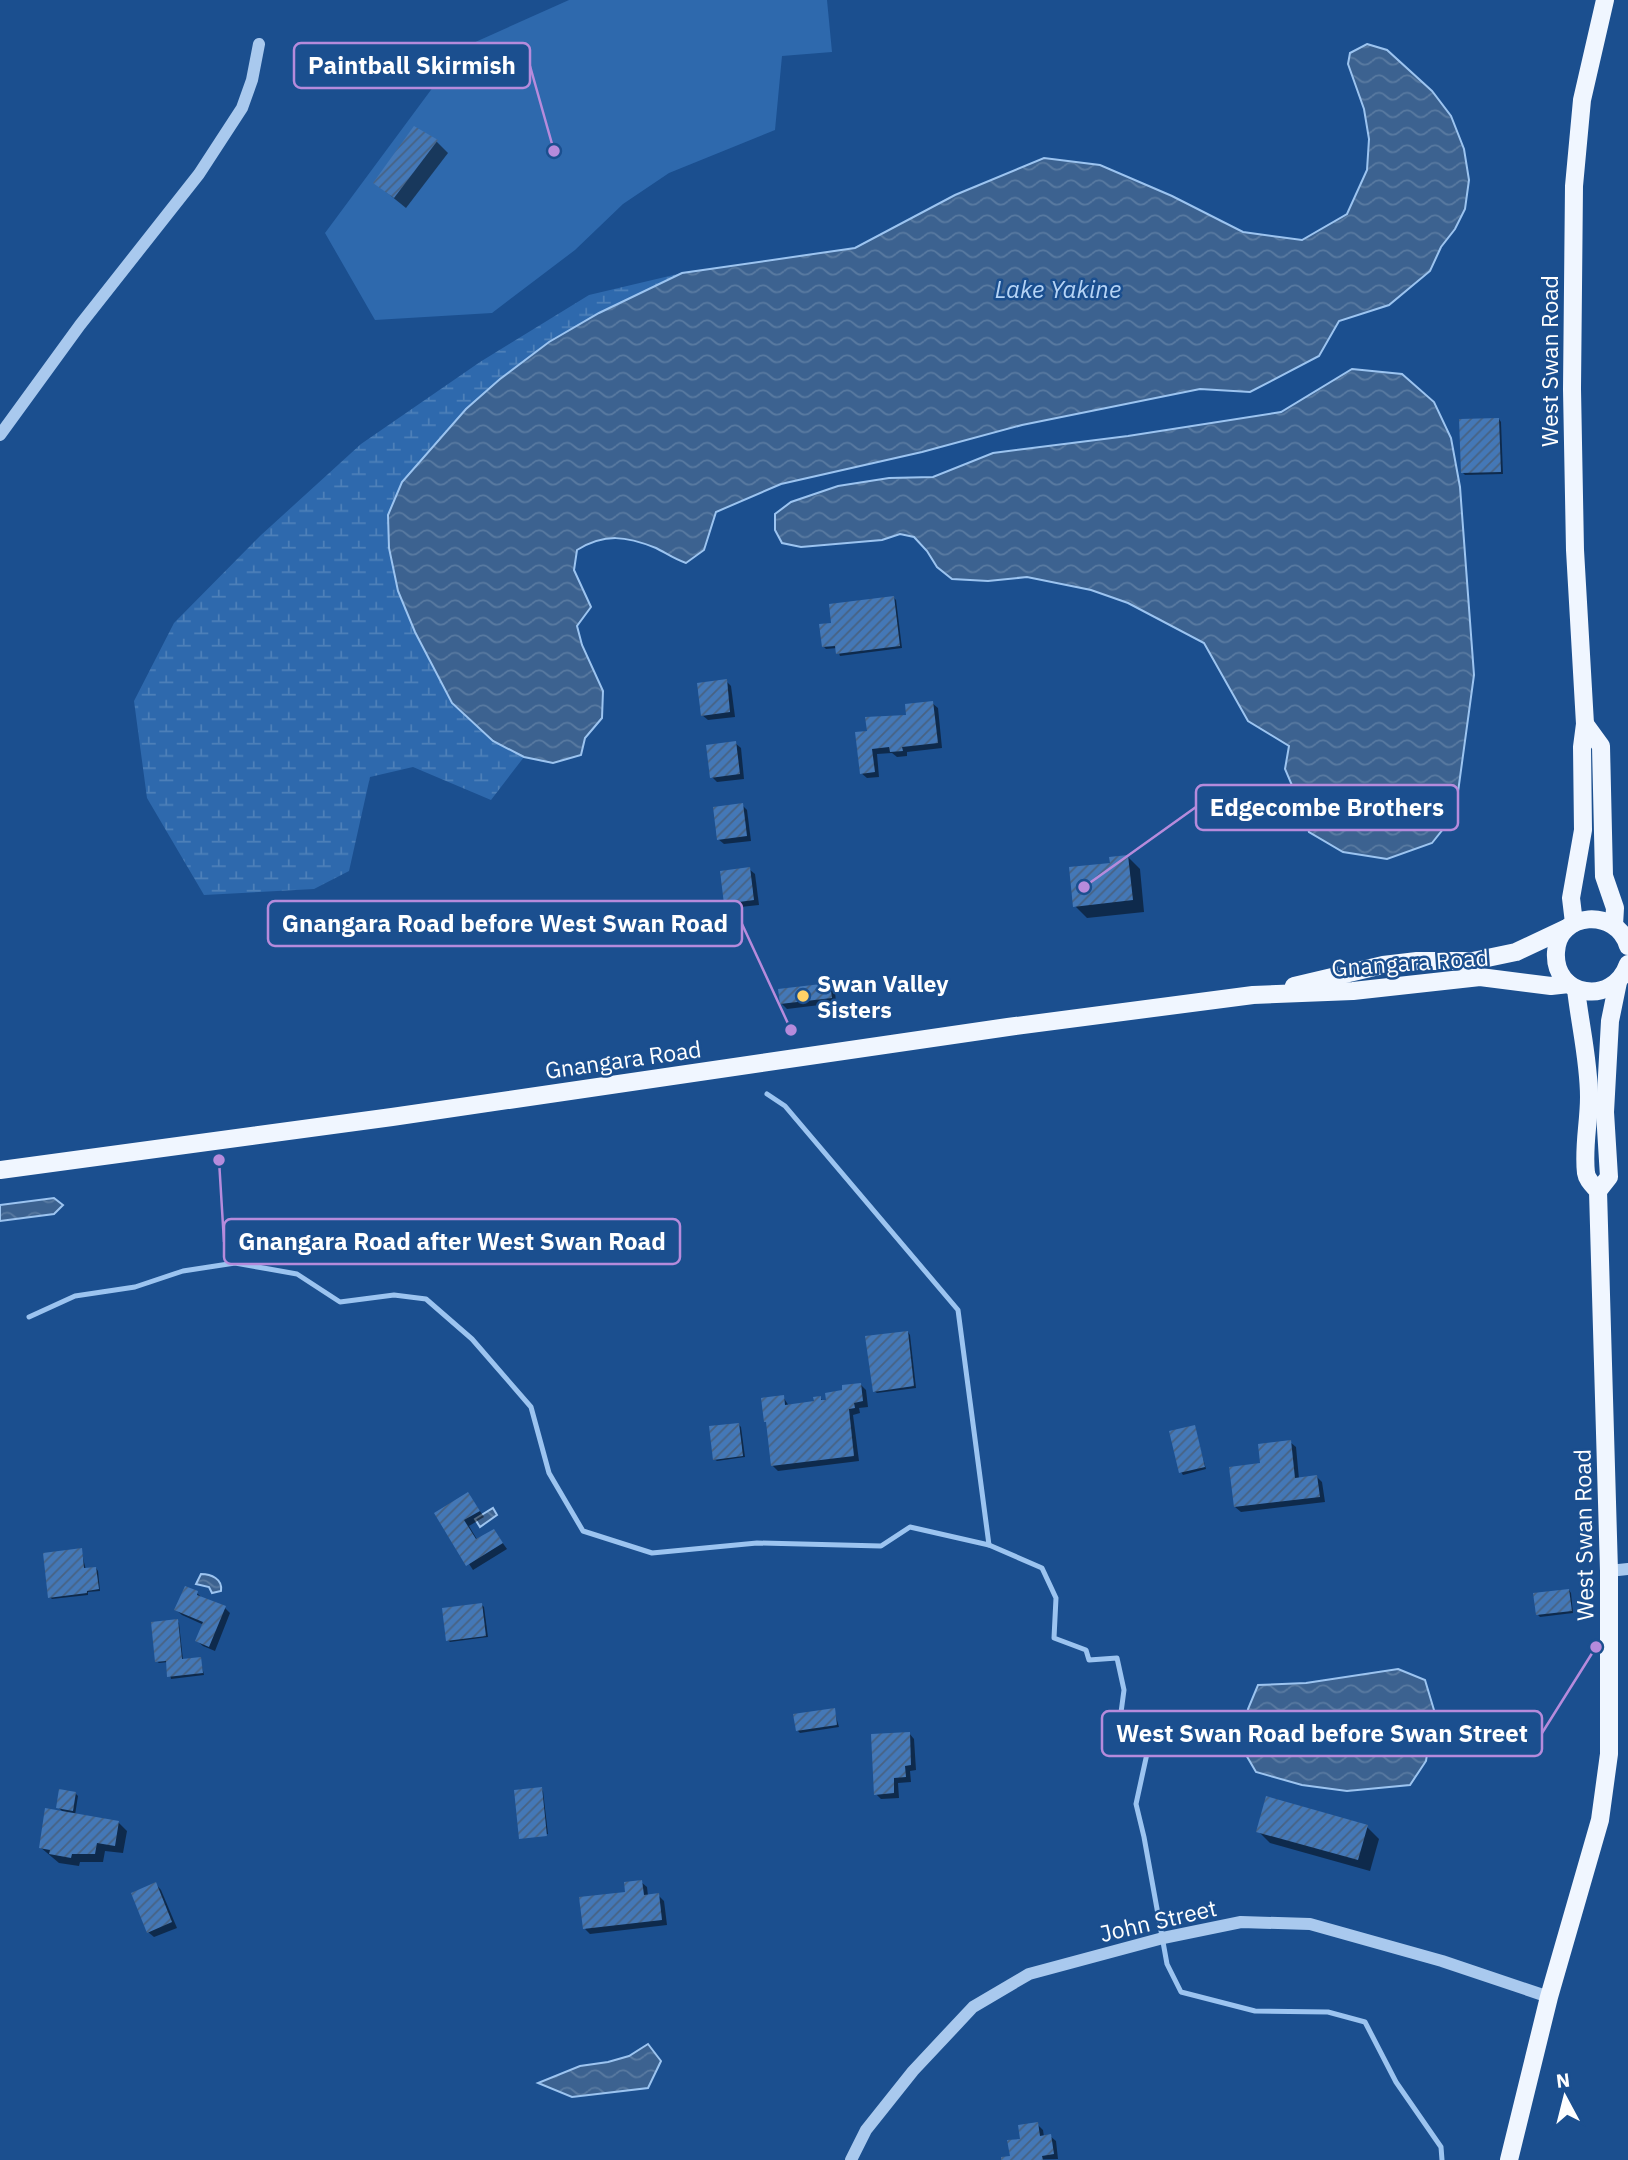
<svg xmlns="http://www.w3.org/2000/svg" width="1628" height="2160" font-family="'IBM Plex Sans',sans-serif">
  <defs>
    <pattern id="wetland-marsh" width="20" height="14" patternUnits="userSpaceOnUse" patternTransform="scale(1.75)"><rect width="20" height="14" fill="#2e69ad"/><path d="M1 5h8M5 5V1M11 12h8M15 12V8" fill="none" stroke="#4d80b9"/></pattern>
    <pattern id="water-waves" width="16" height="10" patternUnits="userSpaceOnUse" patternTransform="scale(1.75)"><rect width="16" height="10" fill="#3c6290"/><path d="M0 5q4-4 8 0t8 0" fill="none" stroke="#597aa1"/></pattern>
    <pattern id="building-hatch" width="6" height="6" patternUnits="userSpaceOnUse" patternTransform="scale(1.75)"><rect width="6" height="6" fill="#4478b7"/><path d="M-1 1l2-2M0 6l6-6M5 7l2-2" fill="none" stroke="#486282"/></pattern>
  </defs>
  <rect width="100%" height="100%" fill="#1b4f8f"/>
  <polygon fill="url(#wetland-marsh)" points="682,273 599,313 549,342 500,379 466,409 402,482 388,515 415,632 452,703 493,741 524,757 491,800 413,767 370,777 349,871 314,889 204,895 147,798 134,701 174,623 260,536 361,444 480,362 589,295"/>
  <polygon fill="#2e69ad" points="569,0 827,0 832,52 782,56 775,130 669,173 623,204 575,250 492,313 375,320 325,233 462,48"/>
  <g fill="url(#water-waves)" stroke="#9cc4f0" stroke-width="2">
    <path d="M1367 44 1387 50 1432 91 1451 116 1464 149 1469 180 1465 209 1455 229 1441 247 1430 271 1389 305 1339 321 1319 356 1250 392 1200 389 1022 425 922 452 781 484 716 512 704 550 686 563C674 559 666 553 656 548 626 536 605 533 577 550L574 570 591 607 577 626 582 645 603 691 602 718 585 738 581 755 553 763 524 757 493 741 452 703 415 632 398 591 389 548 388 515 402 482 466 409 500 379 549 342 599 313 682 273 855 248 955 195 1044 158 1100 165 1172 196 1243 232 1302 240 1347 214 1367 170 1369 139 1364 109 1348 64 1350 53Z"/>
    <polygon points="1352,369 1402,374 1434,402 1451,438 1460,487 1474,675 1455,814 1432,843 1387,859 1343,852 1309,832 1300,804 1285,769 1289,746 1248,721 1204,643 1128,603 1091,590 1027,577 988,581 952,579 937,567 927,551 914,537 900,534 882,540 801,547 782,543 775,530 775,514 791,502 838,486 889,478 933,477 993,453 1128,436 1281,412"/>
    <polygon points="54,1198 63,1205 54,1214 0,1221 0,1205"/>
    <polygon points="493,1508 497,1515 480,1527 475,1519"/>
    <path d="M201 1574C211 1574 223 1579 221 1591L212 1593 209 1587 196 1584Z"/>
    <polygon points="1398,1669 1425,1680 1434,1710 1426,1761 1410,1785 1347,1791 1302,1785 1256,1772 1242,1748 1248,1709 1258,1685 1306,1683"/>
    <polygon points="648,2044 661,2061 648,2088 572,2097 538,2083 580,2066 608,2062 629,2056"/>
  </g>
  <g fill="#0007">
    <polygon points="436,141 448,153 406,208 375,183"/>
    <polygon points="1499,419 1501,422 1503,474 1465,475 1463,473"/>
    <polygon points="894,598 896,600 902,648 840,656 837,648 826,649 824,647"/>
    <polygon points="726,681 731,686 735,717 708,720 702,715"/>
    <polygon points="932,703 938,708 942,748 907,752 907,756 897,757 892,753 877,754 879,777 867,778 861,773 868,732 908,717"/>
    <polygon points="735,743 741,748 744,779 717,782 712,777"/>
    <polygon points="742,805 747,810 751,841 724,844 718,839"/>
    <polygon points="1128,857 1140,869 1144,912 1087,918 1075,906 1112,865"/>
    <polygon points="749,869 755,874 759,905 731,908 726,903"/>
    <polygon points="829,985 835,991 836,1003 787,1009 781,1003"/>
    <polygon points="908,1332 910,1335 916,1388 877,1393 874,1391"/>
    <polygon points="860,1384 866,1390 868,1407 859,1408 860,1413 853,1415 859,1461 778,1471 772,1465 768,1424 766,1422 783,1397 789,1406 816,1402 820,1398 824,1402"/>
    <polygon points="739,1425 741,1427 745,1457 717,1461 714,1459"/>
    <polygon points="1194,1427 1206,1469 1183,1475 1181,1472"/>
    <polygon points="1290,1442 1296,1447 1299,1479 1317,1477 1322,1482 1325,1502 1241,1512 1235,1507 1262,1465"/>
    <polygon points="468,1494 484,1517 469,1526 478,1541 494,1531 507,1549 473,1570 436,1513"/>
    <polygon points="81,1550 86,1570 96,1568 98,1571 100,1591 88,1592 88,1595 52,1599 50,1597"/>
    <polygon points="1569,1590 1571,1593 1573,1613 1540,1617 1538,1615"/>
    <polygon points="197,1593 203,1599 225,1608 230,1613 215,1651 203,1646 197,1641 204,1625 182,1615 176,1610"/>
    <polygon points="481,1604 484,1607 488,1637 450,1642 448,1640"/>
    <polygon points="177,1621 179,1623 183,1660 200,1658 204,1675 171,1679 168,1662 159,1663 156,1661"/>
    <polygon points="834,1710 839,1727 800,1733 797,1730"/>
    <polygon points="909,1733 914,1739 916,1770 910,1771 911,1782 898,1783 899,1798 881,1799 876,1794"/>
    <polygon points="541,1789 543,1791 548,1834 520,1837"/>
    <polygon points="76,1794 78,1796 75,1815 118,1822 127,1831 123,1853 105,1851 103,1862 80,1862 79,1866 59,1863 40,1847 64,1813 58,1807"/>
    <polygon points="1367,1827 1379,1839 1370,1871 1270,1843 1258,1831"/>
    <polygon points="641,1882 647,1887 648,1896 658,1895 664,1901 667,1925 590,1934 585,1929"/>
    <polygon points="156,1884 161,1890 177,1928 154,1937 148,1932"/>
    <polygon points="1037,2124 1043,2130 1044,2137 1050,2136 1056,2141 1058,2159 1003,2160 1012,2157 1022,2140"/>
  </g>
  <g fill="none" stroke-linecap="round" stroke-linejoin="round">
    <g stroke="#9cc4f0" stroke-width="5">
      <polyline points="767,1094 785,1106 958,1310 989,1545"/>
      <polyline points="29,1317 75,1296 135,1287 183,1271 235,1263 297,1274 340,1302 394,1295 426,1299 472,1339 531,1407 549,1473 583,1531 652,1553 757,1543 881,1546 910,1527 989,1545 1042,1568 1056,1598 1054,1638 1086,1650 1089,1660 1117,1658 1124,1690 1120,1720 1148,1749 1136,1804 1144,1837 1167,1964 1181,1992 1255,2011 1328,2012 1365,2022 1396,2082 1441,2147 1442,2160"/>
    </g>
  </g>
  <g fill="url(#building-hatch)">
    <polygon points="414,126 438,140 394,198 373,183"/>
    <polygon points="1499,418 1501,472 1461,473 1459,419"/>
    <polygon points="894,596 900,646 836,654 835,646 822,647 819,624 831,623 829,604"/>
    <polygon points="727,679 730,712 701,716 697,683"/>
    <polygon points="933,701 938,743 902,747 903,751 890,752 889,747 872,749 875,772 860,774 855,732 867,731 865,717 906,715 905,704"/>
    <polygon points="736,741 740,774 710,778 706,745"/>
    <polygon points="743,803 747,836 717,840 713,807"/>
    <polygon points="1128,855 1133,900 1073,907 1069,867 1110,863 1109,857"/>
    <polygon points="750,867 754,900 724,904 720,871"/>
    <polygon points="830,983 832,998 780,1004 778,989"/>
    <polygon points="908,1331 914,1386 873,1392 865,1336"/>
    <polygon points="861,1383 863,1401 854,1403 855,1408 849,1409 854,1456 771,1466 766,1422 764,1422 761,1398 784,1395 785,1405 814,1401 813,1397 821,1396 821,1400 826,1400 825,1393 842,1390 842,1385"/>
    <polygon points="739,1423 743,1456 713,1460 709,1426"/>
    <polygon points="1195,1425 1205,1467 1179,1473 1169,1431"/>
    <polygon points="1291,1440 1295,1478 1317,1475 1320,1497 1234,1507 1229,1467 1260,1463 1258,1444"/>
    <polygon points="468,1492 480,1511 464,1520 476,1539 494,1529 503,1543 466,1566 434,1513"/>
    <polygon points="82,1548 84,1568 96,1567 99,1589 87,1591 87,1593 48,1598 43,1553"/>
    <polygon points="185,1586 198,1591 197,1595 226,1606 209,1647 195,1641 203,1622 174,1610"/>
    <polygon points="1569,1589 1572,1611 1536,1615 1533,1593"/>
    <polygon points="482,1603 486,1636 446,1641 442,1608"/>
    <polygon points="178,1619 182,1659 201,1657 203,1673 167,1677 166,1661 155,1662 151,1622"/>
    <polygon points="835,1708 837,1725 796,1731 793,1714"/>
    <polygon points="910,1732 911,1765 905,1766 906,1777 894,1778 894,1793 874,1795 871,1734"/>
    <polygon points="542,1787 547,1836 519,1839 514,1790"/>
    <polygon points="59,1789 76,1792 73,1811 56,1808"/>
    <polygon points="1266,1796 1368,1825 1358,1860 1256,1832"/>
    <polygon points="45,1808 119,1821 115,1846 97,1843 95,1854 72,1854 71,1858 49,1854 50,1850 39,1848"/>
    <polygon points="642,1880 644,1895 659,1893 662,1920 583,1929 579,1897 625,1892 624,1882"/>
    <polygon points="156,1882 172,1922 147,1933 131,1893"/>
    <polygon points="1038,2122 1040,2136 1051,2134 1054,2154 1042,2156 1043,2160 1001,2160 1001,2157 1010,2156 1007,2140 1020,2139 1018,2125"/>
  </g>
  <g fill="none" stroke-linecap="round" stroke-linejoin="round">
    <g stroke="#a9c9ee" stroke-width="12">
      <polyline points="0,435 80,325 199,174 242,108 252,80 259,44"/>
      <polyline points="1609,1571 1628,1569"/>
      <polyline points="851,2160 866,2130 913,2071 973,2007 1029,1974 1163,1938 1241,1922 1310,1924 1442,1961 1549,1997"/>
    </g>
    <g stroke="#f0f6ff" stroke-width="18">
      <polyline points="1585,724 1601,746 1604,876 1615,908 1614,925"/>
      <polyline points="1574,923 1571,898 1583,830 1582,747 1585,724 1575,550 1572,389 1574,186 1582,100 1605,0"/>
      <path d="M1628 946C1617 908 1558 911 1556 952 1553 997 1613 1007 1628 964"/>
      <polyline points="1294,986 1383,965 1417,961 1473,961 1516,952 1567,928"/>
      <polyline points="0,1170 392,1117 1008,1027 1253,995 1353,991 1480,977 1551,986 1569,984"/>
      <polyline points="1598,1191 1609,1177 1605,1112 1610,1021 1618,982"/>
      <path d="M1509 2160 1549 1997 1600 1820 1609 1754V1571L1598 1191C1593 1185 1587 1180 1586 1173 1583 1147 1589 1123 1589 1097 1589 1061 1580 1025 1576 989"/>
    </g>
  </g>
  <circle fill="#ffd166" stroke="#1b4f8f" stroke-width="2.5" cx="803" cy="996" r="7"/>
  <g text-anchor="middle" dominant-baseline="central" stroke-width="5" stroke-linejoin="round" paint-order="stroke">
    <g font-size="23" fill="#fff" stroke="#1b4f8f">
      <text transform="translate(1549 361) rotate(-90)">West Swan Road</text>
      <text transform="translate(1410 962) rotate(-4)">Gnangara Road</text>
      <text transform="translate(623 1059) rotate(-8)">Gnangara Road</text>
      <text transform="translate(1583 1535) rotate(-91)">West Swan Road</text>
      <text transform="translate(1158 1920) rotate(-13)">John Street</text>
    </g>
    <g font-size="23" font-weight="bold" fill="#fff" stroke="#1b4f8f" text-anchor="start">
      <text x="817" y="983">Swan Valley<tspan x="817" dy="26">Sisters</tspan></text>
    </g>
    <g font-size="24" font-style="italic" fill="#b5d3f5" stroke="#1b4f8f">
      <text x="1058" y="289">Lake Yakine</text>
    </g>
  </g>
  <path fill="none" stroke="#b68bdc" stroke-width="2.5" d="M554 151L530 66M1084 887L1196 807M791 1030L742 924M219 1160L224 1242M1596 1647L1542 1733"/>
  <g fill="#b68bdc" stroke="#1b4f8f" stroke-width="2.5">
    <circle cx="554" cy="151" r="7"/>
    <circle cx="1084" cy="887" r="7"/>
    <circle cx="791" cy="1030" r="7"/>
    <circle cx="219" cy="1160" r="7"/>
    <circle cx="1596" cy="1647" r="7"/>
  </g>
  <g fill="#1b4f8f" stroke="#b68bdc" stroke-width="2.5">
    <rect x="294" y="43" width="236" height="45" rx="7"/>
    <rect x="1196" y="785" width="262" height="45" rx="7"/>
    <rect x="268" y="901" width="474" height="45" rx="7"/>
    <rect x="224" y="1219" width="456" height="45" rx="7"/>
    <rect x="1102" y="1711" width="440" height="45" rx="7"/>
  </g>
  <g font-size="24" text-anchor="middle" font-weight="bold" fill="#fff">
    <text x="412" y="74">Paintball Skirmish</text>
    <text x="1327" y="816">Edgecombe Brothers</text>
    <text x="505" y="932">Gnangara Road before West Swan Road</text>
    <text x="452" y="1250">Gnangara Road after West Swan Road</text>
    <text x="1322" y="1742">West Swan Road before Swan Street</text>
  </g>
  <g transform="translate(1565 2097) rotate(353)" stroke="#1b4f8f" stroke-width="5" paint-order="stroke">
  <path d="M0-5L12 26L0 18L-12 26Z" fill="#ffffff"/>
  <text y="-10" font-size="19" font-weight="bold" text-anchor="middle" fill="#ffffff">N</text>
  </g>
</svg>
